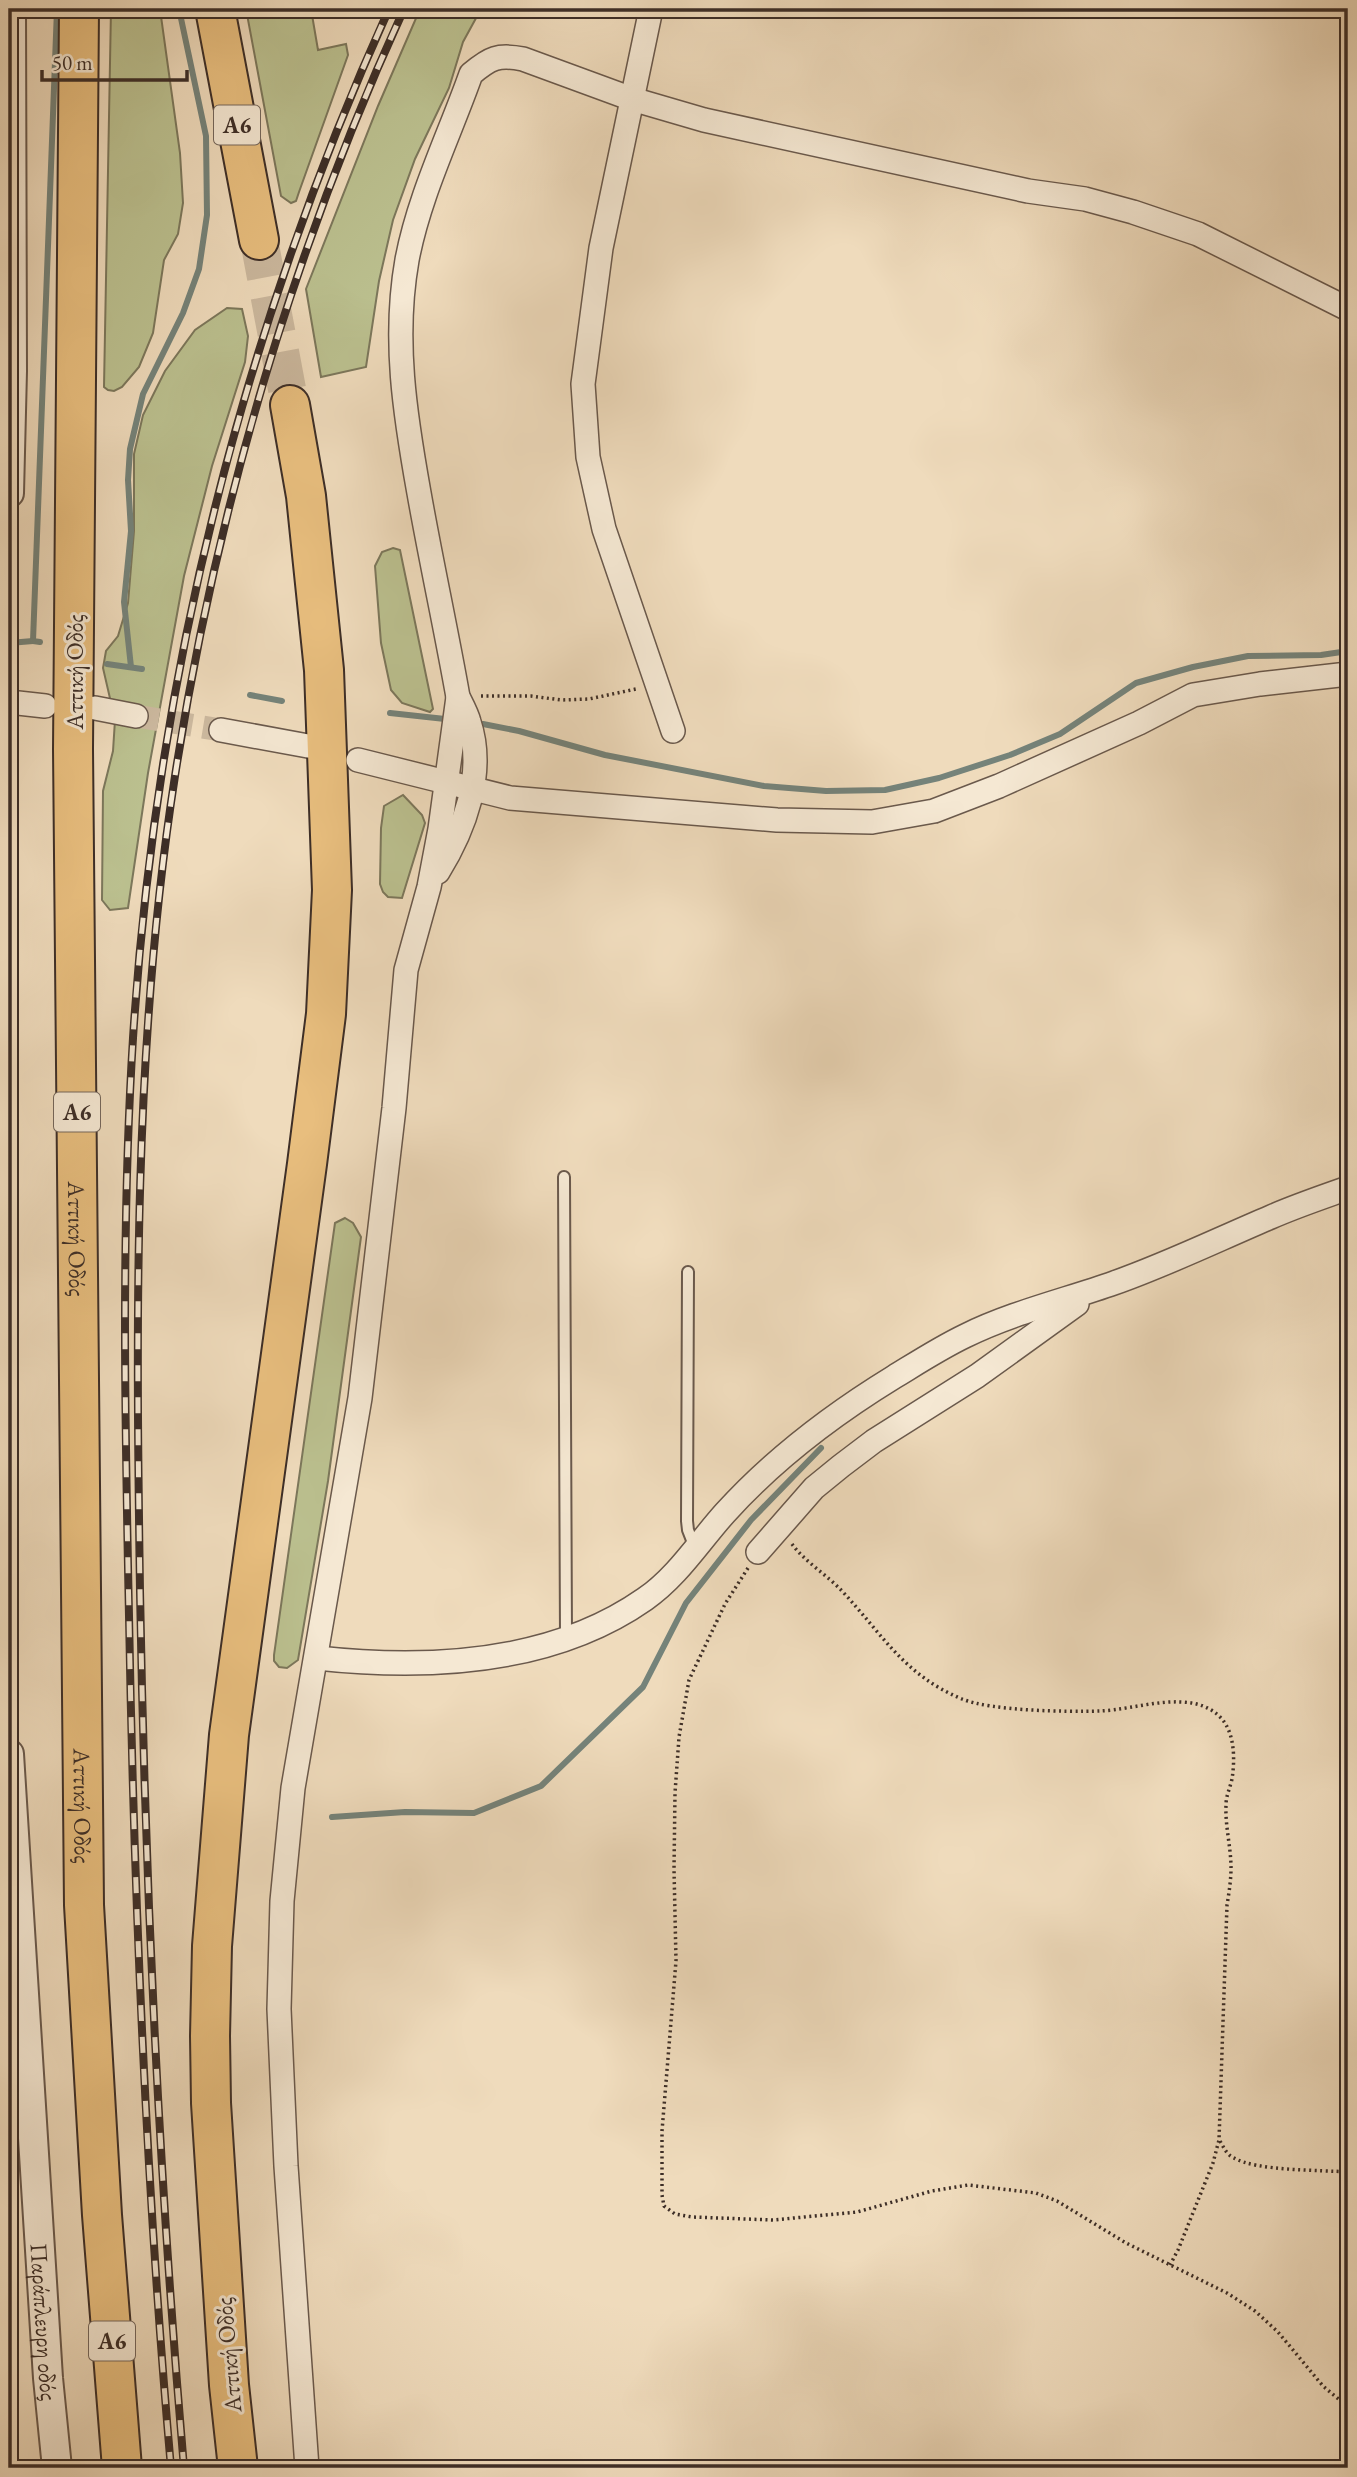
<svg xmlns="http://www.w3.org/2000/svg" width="1357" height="2477" font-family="'EB Garamond',serif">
  <rect width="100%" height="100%" fill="#efdbbc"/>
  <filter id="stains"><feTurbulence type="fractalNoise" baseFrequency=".00286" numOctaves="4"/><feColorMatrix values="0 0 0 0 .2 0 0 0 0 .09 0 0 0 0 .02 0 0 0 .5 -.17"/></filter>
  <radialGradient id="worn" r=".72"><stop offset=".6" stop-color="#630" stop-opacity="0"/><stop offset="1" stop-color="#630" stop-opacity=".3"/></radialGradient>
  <g fill="#bbc08f" stroke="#7c775b" stroke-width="2">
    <polygon points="111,9 160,9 180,153 183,203 178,234 164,260 153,333 139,367 122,387 114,391 108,390 104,387"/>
    <polygon points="246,9 311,9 318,50 346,44 348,55 299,192 296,201 291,203 281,196"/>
    <polygon points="420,9 481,9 463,42 449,88 415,159 393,220 379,281 366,367 321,377 306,289 378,106"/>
    <polygon points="227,308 242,309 248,336 245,362 212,466 184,576 148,773 128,908 110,910 102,900 103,791 113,751 115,720 103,668 106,651 118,636 128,603 134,531 134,454 143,415 165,371 195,330"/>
    <polygon points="393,548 400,550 433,709 430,712 402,703 391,690 381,643 375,566 382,552"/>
    <polygon points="403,795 422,815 425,823 402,898 388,897 383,892 380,884 381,828 384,806"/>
    <polygon points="345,1218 353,1223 361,1237 328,1481 298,1660 287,1668 279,1667 274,1661 274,1655 335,1223"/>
  </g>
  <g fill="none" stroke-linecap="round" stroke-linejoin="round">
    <g stroke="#75837a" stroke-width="6">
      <polyline points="40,642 33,641 57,9"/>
      <polyline points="9,643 33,641"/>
      <polyline points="107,664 142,669"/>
      <polyline points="131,667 124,602 131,531 128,480 130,449 143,394 183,313 199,269 207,215 206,136 179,9"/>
      <polyline points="250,695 282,701"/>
      <polyline points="390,713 445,719"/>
      <polyline points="483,724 519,731 605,755 764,786 826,791 885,790 939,778 1010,755 1060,734 1136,683 1193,667 1248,656 1321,655 1348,651"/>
      <polyline points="332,1817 405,1812 474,1813 541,1786 643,1687 686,1603 751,1520 821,1448"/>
    </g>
    <polyline stroke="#cbb89e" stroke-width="23" stroke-dasharray="23 11" stroke-linecap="butt" points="136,716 221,730"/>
    <polyline stroke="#cbb89e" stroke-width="38" stroke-dasharray="38 19" stroke-linecap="butt" points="259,240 290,405"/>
    <g stroke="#6a594c" stroke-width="14">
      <g id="service">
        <polyline points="564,1177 566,1637"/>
        <polyline points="688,1272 687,1521 688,1530 695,1548"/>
      </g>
    </g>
    <g stroke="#6a594c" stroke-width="26">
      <g id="minor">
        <polyline points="651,9 601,248 583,384 588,457 604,529 673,731"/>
        <polyline points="9,702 45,706"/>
        <polyline points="95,708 136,716"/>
        <polyline points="221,730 308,746"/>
        <polyline points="358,760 510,798 777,820 872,822 934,811 999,786 1139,723 1193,695 1260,684 1348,674"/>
        <path d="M438 872C464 830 486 773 469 722 467 714 462 705 458 697 446 629 431 561 419 493 405 415 393 339 407 260 419 196 449 136 471 74 490 58 498 54 523 59L632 99 704 120 1028 191 1085 199 1133 212 1198 234 1348 309"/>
        <polyline points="758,1552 814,1488 841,1466 874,1441 977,1376 1077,1304"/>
        <path d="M317 1658C427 1670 551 1665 645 1599 677 1577 699 1542 725 1513 773 1460 832 1415 894 1377 917 1363 940 1348 965 1336 1011 1313 1066 1300 1114 1283 1168 1264 1219 1239 1271 1217 1296 1206 1323 1197 1348 1188"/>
        <polyline points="307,2468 286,2166 279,2009 282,1901 293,1788 360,1398 394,1108 406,970 429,887 440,829 458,697"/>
      </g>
    </g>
    <g stroke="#6a594c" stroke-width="32">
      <g id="tertiary">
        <polyline points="9,493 12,371 11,9"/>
        <path id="s1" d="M9 1754 48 2378 57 2468"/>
      </g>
    </g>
    <g stroke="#3d2e27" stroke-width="42">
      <g id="motorway">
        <path id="s2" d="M79 9 73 749 84 1905 102 2215 122 2468"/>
        <polyline points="215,9 259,240"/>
        <polyline points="238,2468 229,2385 211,2103 210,2036 212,1946 229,1735 307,1164 326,1014 332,890 324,670 306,496 290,405"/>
      </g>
    </g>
    <g stroke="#3d2e27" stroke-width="3.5" stroke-dasharray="2 3.5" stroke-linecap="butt">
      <polyline points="481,696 531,696 561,700 589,699 636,689"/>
      <path d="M792 1544C804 1561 827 1575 842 1591 883 1635 904 1675 962 1699 991 1711 1067 1712 1099 1711 1137 1710 1192 1687 1221 1718 1235 1733 1235 1760 1232 1779 1230 1788 1226 1796 1226 1805 1225 1826 1231 1847 1231 1868 1231 1880 1229 1893 1227 1905L1219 2140 1213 2163 1178 2250 1170 2265"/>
      <polyline points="748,1568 725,1604 689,1680 679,1737 675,1793 674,1869 676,1961 662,2131 662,2195 664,2206 675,2214 692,2217 773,2220 857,2212 932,2191 968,2185 1036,2193 1057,2201 1126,2243 1227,2293 1255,2311 1278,2332 1323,2386 1348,2407"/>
      <path d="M1220 2141C1224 2148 1227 2155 1234 2158 1256 2171 1321 2170 1348 2172"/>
    </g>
    <use href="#service" stroke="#f5e8d3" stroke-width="10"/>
    <use href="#minor" stroke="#f5e8d3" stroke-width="23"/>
    <use href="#tertiary" stroke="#f5e8d3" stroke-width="28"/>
    <use href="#motorway" stroke="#e8be7e" stroke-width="38"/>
    <g stroke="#3d2e27" stroke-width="8">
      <g id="rail">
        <path d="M171 2468C146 2185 134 1900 129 1616 125 1424 121 1230 133 1038 156 681 241 335 389 9"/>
        <path d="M184 2468C159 2176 145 1884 140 1591 136 1320 133 1045 175 776 216 511 292 253 404 9"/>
      </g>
    </g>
    <use href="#rail" stroke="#f5e8d3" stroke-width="5" stroke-dasharray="16" stroke-linecap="butt"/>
  </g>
  <g text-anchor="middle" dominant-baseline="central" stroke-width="6" stroke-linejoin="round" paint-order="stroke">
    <g fill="#f5e8d3" stroke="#74665b" stroke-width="2">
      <rect x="214" y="105.5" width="46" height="39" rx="5"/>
      <rect x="54" y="1092.5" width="46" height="39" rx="5"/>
      <rect x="89" y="2321.5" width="46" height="39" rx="5"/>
    </g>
    <g font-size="23" font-weight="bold" fill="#3d2e27">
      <text x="237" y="125">Α6</text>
      <text x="77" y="1112">Α6</text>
      <text x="112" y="2341">Α6</text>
    </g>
    <g font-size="24" fill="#3d2e27" stroke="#f5e8d3">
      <text transform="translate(74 672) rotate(-90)">Αττική Οδός</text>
      <text stroke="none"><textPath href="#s2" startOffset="1230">Αττική Οδός</textPath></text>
      <text stroke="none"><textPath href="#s2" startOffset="1797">Αττική Οδός</textPath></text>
      <text stroke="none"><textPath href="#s1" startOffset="569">Παράπλευρη οδός</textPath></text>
      <text transform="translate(228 2355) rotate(-95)">Αττική Οδός</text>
    </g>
  </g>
  <rect width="1357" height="2477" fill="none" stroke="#efdbbc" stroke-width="35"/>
  <rect x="10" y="10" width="1336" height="2456" fill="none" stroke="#3d2e27" stroke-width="3.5"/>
  <rect x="18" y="18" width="1322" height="2442" fill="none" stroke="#3d2e27" stroke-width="2"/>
  <path d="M42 70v10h145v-10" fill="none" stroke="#3d2e27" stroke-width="3.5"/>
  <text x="52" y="70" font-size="21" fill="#3d2e27" stroke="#f5e8d3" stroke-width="5" paint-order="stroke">50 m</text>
  <rect width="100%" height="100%" filter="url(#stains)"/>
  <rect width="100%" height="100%" fill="url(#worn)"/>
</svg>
